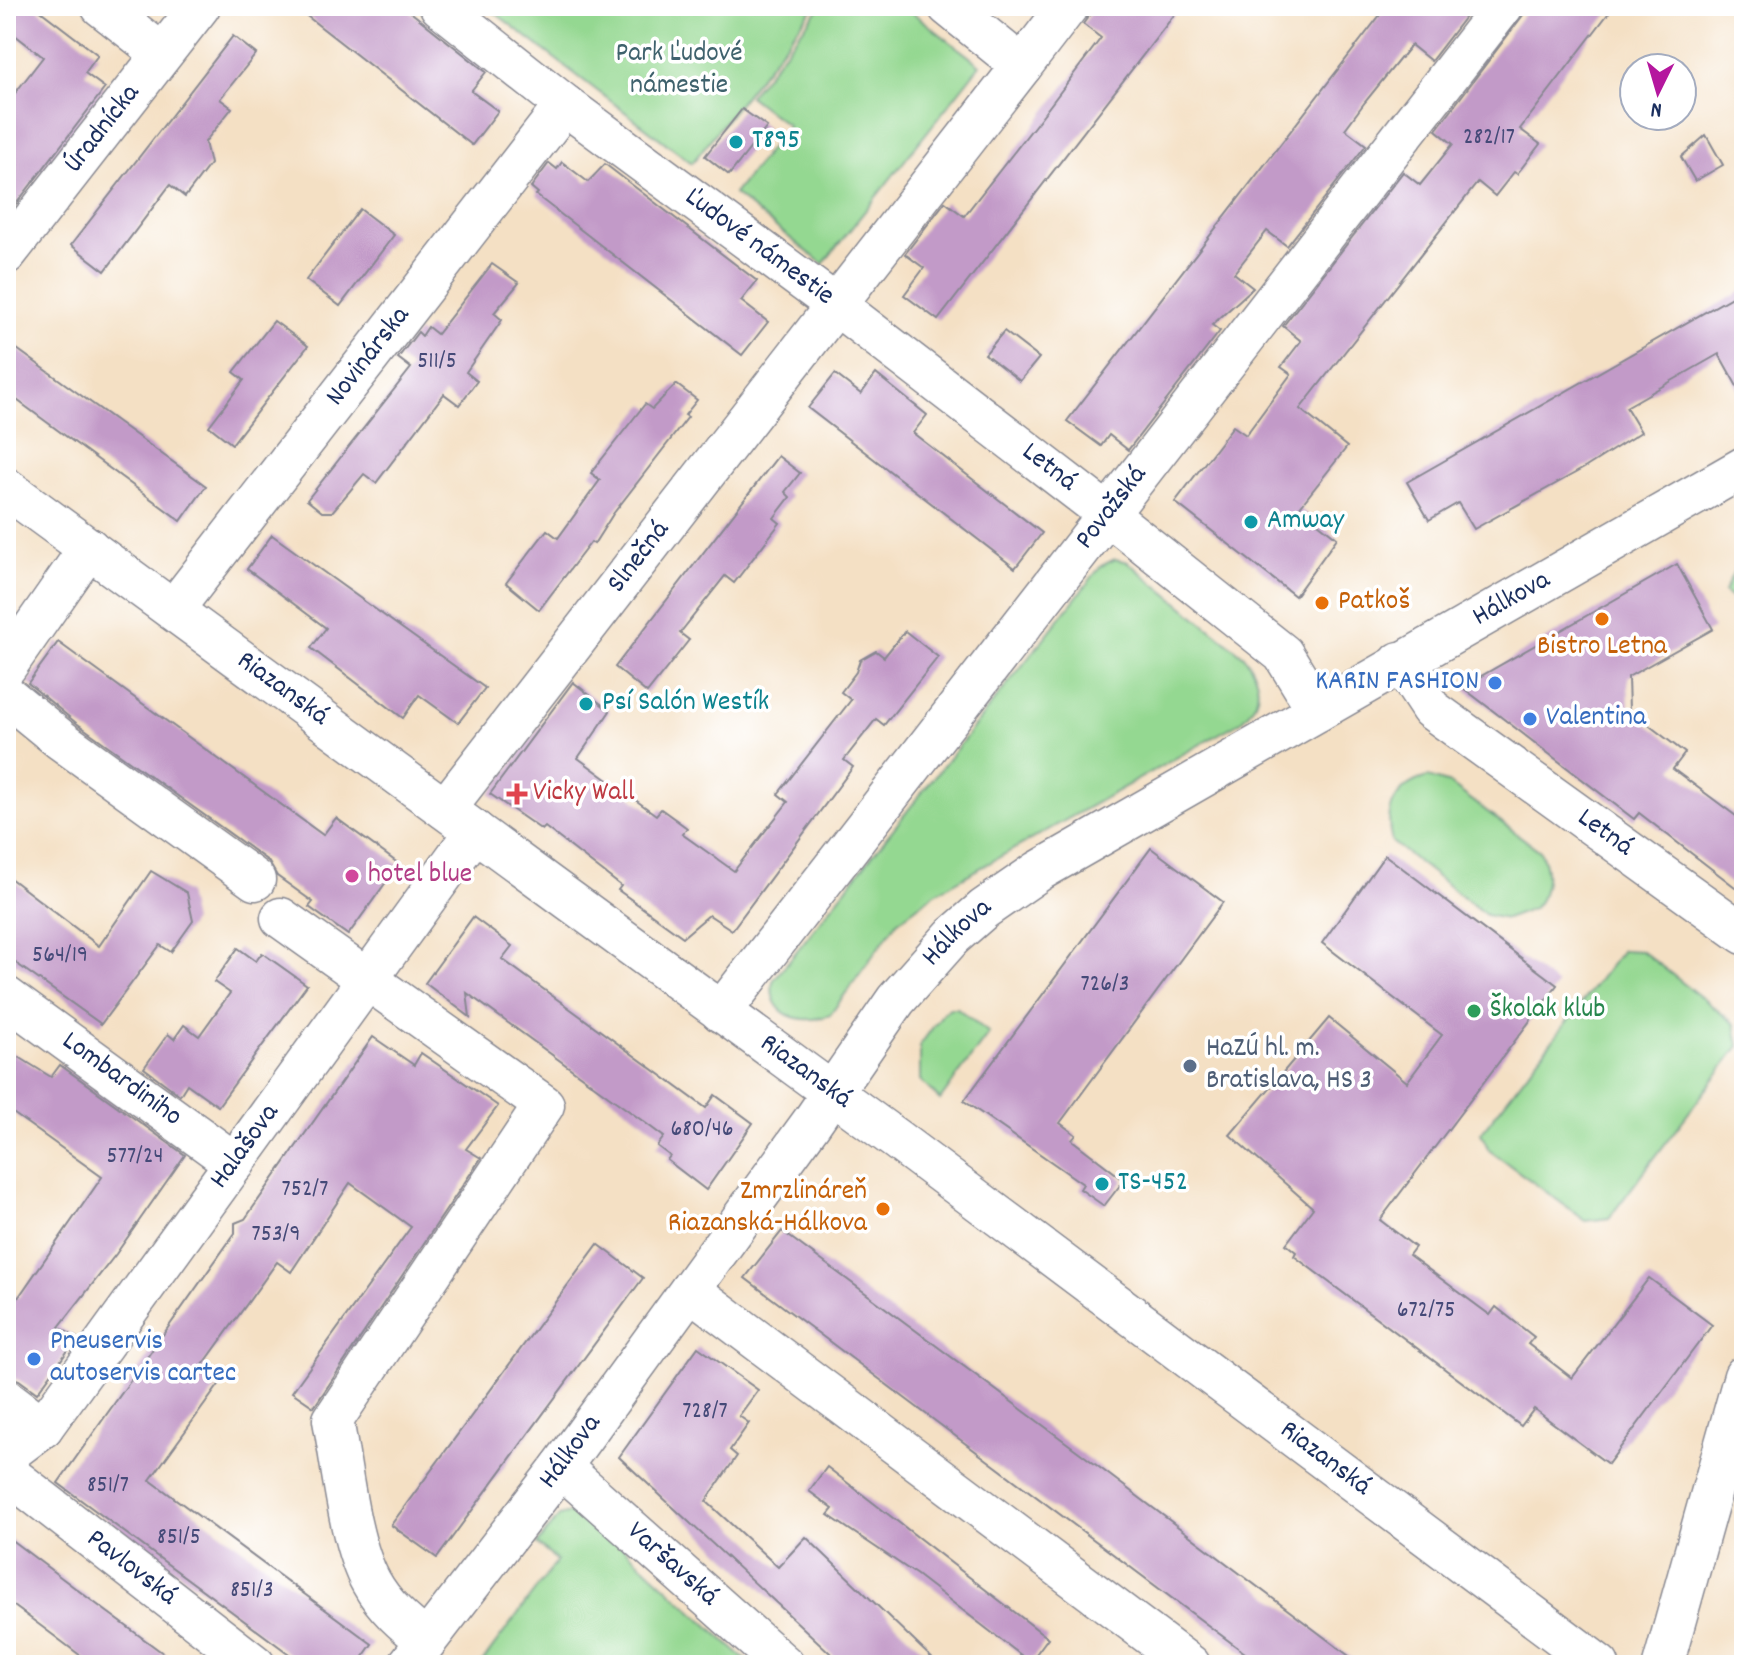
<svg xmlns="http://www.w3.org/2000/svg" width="1750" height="1671" font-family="Dekko,sans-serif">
  <rect width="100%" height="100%" fill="#fff"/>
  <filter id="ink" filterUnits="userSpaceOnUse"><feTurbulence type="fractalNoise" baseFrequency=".0125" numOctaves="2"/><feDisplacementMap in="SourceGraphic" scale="16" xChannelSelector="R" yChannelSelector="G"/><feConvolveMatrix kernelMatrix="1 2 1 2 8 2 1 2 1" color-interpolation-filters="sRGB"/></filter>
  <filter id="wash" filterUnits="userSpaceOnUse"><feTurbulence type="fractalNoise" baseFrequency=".006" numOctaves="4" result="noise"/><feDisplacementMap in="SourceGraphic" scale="32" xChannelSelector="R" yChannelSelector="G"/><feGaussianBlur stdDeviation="1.8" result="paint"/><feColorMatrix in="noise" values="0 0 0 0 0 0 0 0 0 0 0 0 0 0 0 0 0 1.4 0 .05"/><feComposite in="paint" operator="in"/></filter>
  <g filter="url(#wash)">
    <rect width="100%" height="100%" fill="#f4e0c4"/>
    <g fill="#94d891" stroke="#588478" stroke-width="2">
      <polygon points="486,6 815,6 692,163"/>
      <polygon points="821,6 904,6 980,65 823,264 734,194 788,126 749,96"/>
      <polygon points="1744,551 1744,608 1724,592"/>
      <path d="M1115 559 1128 562 1244 656C1262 681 1264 701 1240 722L934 894 897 922 830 1015C802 1026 767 1016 773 981L1101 566Z"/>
      <path d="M1428 777 1450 784 1540 851C1550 872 1549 891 1533 909L1506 919 1486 915 1392 842C1383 809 1396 785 1428 777Z"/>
      <polygon points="1622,950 1642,951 1735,1024 1739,1046 1609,1218 1586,1221 1489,1150 1481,1133"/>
      <polygon points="950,1008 957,1008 989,1033 940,1100 920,1080 920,1045 944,1012"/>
      <polygon points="582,1509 751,1665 480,1665 557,1561 537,1544 559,1516"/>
    </g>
    <g id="blocks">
      <g fill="#c29ac8">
        <polygon points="6,6 34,6 98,55 85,73 105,88 6,217 6,105 43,57 6,28"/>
        <polygon points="294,6 403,6 486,72 471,91 498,111 472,145"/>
        <polygon points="1096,6 1181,6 938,320 904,295 924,268 905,254 945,202 964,216 1036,124 1101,38 1083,24"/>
        <polygon points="1387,6 1467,6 1471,9 1431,61 1411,45 1365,102 1345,129 1366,145 1287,246 1267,231 1234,273 1253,288 1212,325 1220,331 1128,450 1109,435 1101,446 1067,421"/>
        <polygon points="1530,6 1614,6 1520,129 1540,144 1517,174 1514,172 1495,196 1478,182 1300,409 1347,447 1299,508 1337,538 1295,596 1175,502 1233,426 1246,435 1291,374 1281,367 1301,341 1283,326 1403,172 1420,185 1453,144 1436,130"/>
        <polygon points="233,36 256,54 220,99 232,108 205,142 210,164 185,197 170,185 105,271 71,245"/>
        <polygon points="742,109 767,127 729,175 705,156"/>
        <polygon points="1706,135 1723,165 1695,181 1681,157"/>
        <polygon points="562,162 588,182 605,164 757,281 741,301 768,322 742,355 536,195 538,193 531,187 549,163 557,169"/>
        <polygon points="360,209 394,235 340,306 306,280"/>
        <polygon points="492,264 519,283 494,313 502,320 466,372 477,381 459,405 444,394 376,483 364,474 332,512 322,512 307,500 411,368 398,358 418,332 422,336 428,327 437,334"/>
        <polygon points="1744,290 1744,399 1719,354 1626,407 1641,432 1586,467 1474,529 1458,503 1429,520 1407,482"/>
        <polygon points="274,321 308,346 232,444 209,426 244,380 234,372"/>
        <polygon points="1004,331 1039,358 1020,381 985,354"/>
        <polygon points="6,341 206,486 181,521 6,392"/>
        <polygon points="835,374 861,394 876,374 927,415 913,433 1042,533 1015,568 808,408"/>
        <polygon points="676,384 697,400 685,415 688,417 613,514 594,544 591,542 539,610 506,583 547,530 558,538 600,480 591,473 645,404 652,409"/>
        <polygon points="778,456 800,473 785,492 790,497 774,518 780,523 734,583 725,576 680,633 689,640 647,693 615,667"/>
        <polygon points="272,535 485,688 458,723 419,695 403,718 311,648 326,628 247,569"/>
        <polygon points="1677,564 1713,629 1628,677 1629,710 1685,753 1673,769 1744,822 1744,894 1639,813 1634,819 1462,687"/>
        <polygon points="905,631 938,657 884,725 876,719 844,760 853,767 732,930 709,915 683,937 618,890 621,886 545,827 542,830 490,794 573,682 610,711 578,758 656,815 661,809 687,828 682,834 734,871 788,802 778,794 851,700 841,692 856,672 860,660 876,651 884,657"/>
        <polygon points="58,642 323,835 336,818 399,864 348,935 309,907 313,902 277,876 268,861 75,722 28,683"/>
        <polygon points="1151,848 1223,902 1060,1123 1076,1135 1072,1140 1124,1180 1104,1206 1080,1189 1083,1184 964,1101"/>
        <polygon points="1385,855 1557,985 1380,1220 1415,1247 1409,1255 1490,1315 1496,1307 1534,1337 1528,1344 1572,1378 1649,1278 1712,1325 1608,1464 1534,1409 1521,1426 1294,1256 1296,1252 1286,1244 1313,1208 1230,1135 1329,1018 1407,1082 1442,1035 1322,943"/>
        <polygon points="151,871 187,893 193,921 171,952 160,945 101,1024 6,956 6,875 99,946"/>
        <polygon points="473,917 512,946 502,959 539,986 706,1108 715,1095 753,1123 706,1190 667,1160 670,1156 657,1146 664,1137 640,1119 467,993 470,1017 425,983"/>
        <polygon points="238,948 256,961 262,953 307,985 218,1106 187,1084 180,1095 144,1068 168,1034 174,1039 184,1025 199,1036 230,993 214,982"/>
        <polygon points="373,1037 414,1065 421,1053 498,1106 466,1149 481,1158 314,1407 292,1392 411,1227 350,1183 291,1272 277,1262 203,1365 223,1379 150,1480 372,1644 357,1665 304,1665 58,1483 235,1233 235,1223 245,1219"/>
        <polygon points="6,1049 51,1077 60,1065 185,1155 116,1254 59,1327 77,1338 37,1393 19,1380 6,1376 6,1289 18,1298 102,1177 6,1108"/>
        <polygon points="782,1231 1083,1455 1361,1665 1261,1665 802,1321 745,1278"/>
        <polygon points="598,1244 643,1278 437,1558 391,1525"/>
        <polygon points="698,1347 758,1390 739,1416 749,1423 730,1450 737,1456 706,1501 778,1567 806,1537 939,1665 843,1665 619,1457"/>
        <polygon points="827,1467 1048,1638 1030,1662 917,1575 828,1515 833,1509 809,1491"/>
        <polygon points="6,1536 91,1600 179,1665 93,1665 41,1626 6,1600"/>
      </g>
    </g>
  </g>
  <g filter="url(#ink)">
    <use href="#blocks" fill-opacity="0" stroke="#888891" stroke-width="2"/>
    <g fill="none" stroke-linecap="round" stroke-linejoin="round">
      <g stroke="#888891" stroke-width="43">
        <g id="minor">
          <polyline points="101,6 161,53"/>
          <path id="s1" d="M440 6 565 105 836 305 1022 66 948 6"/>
          <polyline points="1022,66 1068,6"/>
          <path id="s2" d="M6 254 200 6"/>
          <path id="s3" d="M6 488 897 1140 1599 1665"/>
          <path id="s4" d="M173 610 565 105"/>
          <path id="s5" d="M1400 662 1431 709 1744 934"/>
          <polyline points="6,667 89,548"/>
          <polyline points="6,695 61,740 255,880"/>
          <path id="s6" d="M445 809 836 305 1092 502 1283 654 1318 711"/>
          <path d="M281 918 544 1105 333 1420C342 1466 349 1543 371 1582 384 1606 405 1624 426 1640"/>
          <path id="s7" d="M6 997 235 1163"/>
          <path id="s8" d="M721 1012 1503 6"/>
          <polyline points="690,1290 1190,1665"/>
          <polyline points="6,1399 43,1427"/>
          <path id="s9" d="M6 1455 43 1427 475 831"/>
          <path id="s10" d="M561 1467 784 1665"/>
          <path id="s11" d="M6 1472 255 1665"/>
          <path id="s12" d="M408 1665 561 1467 812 1122 896 1000 952 937 984 909 1039 871 1744 467"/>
          <polyline points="1663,1665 1744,1376"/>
        </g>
      </g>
      <use href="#minor" stroke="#fff" stroke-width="40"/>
    </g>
  </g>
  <g fill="#0f9aa8" stroke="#fff" stroke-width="3">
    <circle cx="736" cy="142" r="8"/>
    <circle cx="1251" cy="522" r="8"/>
    <circle cx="586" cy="704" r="8"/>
    <circle cx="1102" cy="1184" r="8"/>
  </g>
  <g fill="#e8710a" stroke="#fff" stroke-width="3">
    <circle cx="1322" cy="603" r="8"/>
    <circle cx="1602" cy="619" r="8"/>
    <circle cx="883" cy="1209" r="8"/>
  </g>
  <g fill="#3f7fe0" stroke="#fff" stroke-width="3">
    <circle cx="1495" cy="683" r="8"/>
    <circle cx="1530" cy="719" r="8"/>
    <circle cx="34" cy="1359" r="8"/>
  </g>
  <path fill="#e0444e" stroke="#fff" stroke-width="3" d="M513 782h8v8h8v8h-8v8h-8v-8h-8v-8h8z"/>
  <circle fill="#d1479c" stroke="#fff" stroke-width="3" cx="352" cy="876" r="8"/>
  <circle fill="#2e9e5b" stroke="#fff" stroke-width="3" cx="1474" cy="1011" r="8"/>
  <circle fill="#5c6f8a" stroke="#fff" stroke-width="3" cx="1190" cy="1066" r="8"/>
  <g text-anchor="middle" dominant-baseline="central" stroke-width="7" stroke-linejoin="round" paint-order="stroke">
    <g font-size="24" fill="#454a78">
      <text x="1489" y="138">282/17</text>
      <text x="437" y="362">511/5</text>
      <text x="60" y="956">564/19</text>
      <text x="1105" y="985">726/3</text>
      <text x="702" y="1130">680/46</text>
      <text x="135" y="1157">577/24</text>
      <text x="305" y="1190">752/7</text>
      <text x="276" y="1235">753/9</text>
      <text x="1426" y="1311">672/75</text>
      <text x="705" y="1412">728/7</text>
      <text x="108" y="1486">851/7</text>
      <text x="179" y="1538">851/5</text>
      <text x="252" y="1591">851/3</text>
    </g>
    <g font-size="28" fill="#3f626d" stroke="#fff">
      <text x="679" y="55">Park Ľudové<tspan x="679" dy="32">námestie</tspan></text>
    </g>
    <g font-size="28" fill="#1b2f5e" stroke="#fff">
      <text stroke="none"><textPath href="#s2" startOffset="158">Úradnícka</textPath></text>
      <text stroke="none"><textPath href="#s1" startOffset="400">Ľudové námestie</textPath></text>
      <text stroke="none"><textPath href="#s4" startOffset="320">Novinárska</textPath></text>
      <text stroke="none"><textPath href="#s6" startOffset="906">Letná</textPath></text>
      <text stroke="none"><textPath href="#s8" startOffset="638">Považská</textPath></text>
      <text stroke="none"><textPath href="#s6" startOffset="318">Slnečná</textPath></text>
      <text stroke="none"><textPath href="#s12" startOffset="1564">Hálkova</textPath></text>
      <text stroke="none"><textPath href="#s3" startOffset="342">Riazanská</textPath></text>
      <text stroke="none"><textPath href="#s5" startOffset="270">Letná</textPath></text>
      <text stroke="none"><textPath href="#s12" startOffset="916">Hálkova</textPath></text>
      <text stroke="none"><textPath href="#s3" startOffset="990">Riazanská</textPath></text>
      <text stroke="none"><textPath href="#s7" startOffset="142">Lombardiniho</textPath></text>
      <text stroke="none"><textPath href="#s9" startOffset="392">Halašova</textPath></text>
      <text stroke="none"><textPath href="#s12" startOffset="268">Hálkova</textPath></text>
      <text stroke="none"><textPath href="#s3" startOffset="1638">Riazanská</textPath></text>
      <text stroke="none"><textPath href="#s10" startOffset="148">Varšavská</textPath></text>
      <text stroke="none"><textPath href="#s11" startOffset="158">Pavlovská</textPath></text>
    </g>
    <g font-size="28" fill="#0d838f" stroke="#fff" text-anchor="start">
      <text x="752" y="142">T895</text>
      <text x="1267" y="522">Amway</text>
      <text x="602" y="704">Psí Salón Westík</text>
      <text x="1118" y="1184">TS-452</text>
    </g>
    <g font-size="28" fill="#c56008" stroke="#fff" text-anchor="start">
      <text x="1338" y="603">Patkoš</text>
      <text x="1602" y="648" text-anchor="middle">Bistro Letna</text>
      <text x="867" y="1193" text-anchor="end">Zmrzlináreň<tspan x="867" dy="32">Riazanská-Hálkova</tspan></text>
    </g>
    <g font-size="28" fill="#366cbe" stroke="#fff" text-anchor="start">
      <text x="1479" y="683" text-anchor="end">KARIN FASHION</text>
      <text x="1546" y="719">Valentina</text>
      <text x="50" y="1343">Pneuservis<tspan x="50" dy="32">autoservis cartec</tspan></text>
    </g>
    <g font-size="28" fill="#be3a42" stroke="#fff" text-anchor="start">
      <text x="533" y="794">Vicky Wall</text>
    </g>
    <g font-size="28" fill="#b23c85" stroke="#fff" text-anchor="start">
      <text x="368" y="876">hotel blue</text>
    </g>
    <g font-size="28" fill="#27864d" stroke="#fff" text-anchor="start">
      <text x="1490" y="1011">Školak klub</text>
    </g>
    <g font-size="28" fill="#4e5e75" stroke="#fff" text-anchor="start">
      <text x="1206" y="1050">HaZÚ hl. m.<tspan x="1206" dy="32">Bratislava, HS 3</tspan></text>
    </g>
  </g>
  <rect width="1750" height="1671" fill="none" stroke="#fff" stroke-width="32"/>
  <g transform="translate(1658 92) rotate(185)"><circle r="38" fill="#ffffff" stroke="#a4acbf" stroke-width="2"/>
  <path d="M0-6L14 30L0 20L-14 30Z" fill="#b5179e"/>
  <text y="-12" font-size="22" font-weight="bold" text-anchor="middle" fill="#1b2f5e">N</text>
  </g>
</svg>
